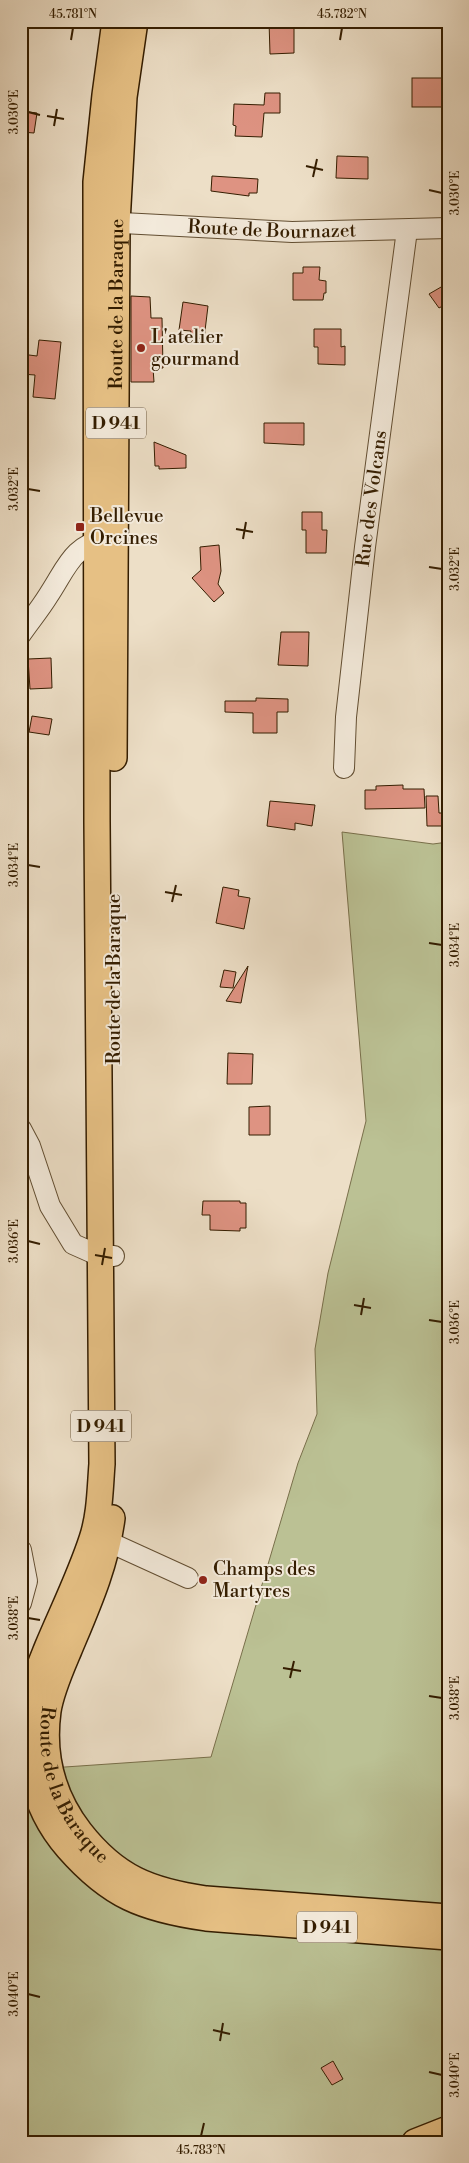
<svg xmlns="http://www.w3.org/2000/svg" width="469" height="2163" font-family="'Libre Bodoni',serif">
  <rect width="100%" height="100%" fill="#eddfc7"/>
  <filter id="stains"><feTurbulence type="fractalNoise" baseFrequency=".004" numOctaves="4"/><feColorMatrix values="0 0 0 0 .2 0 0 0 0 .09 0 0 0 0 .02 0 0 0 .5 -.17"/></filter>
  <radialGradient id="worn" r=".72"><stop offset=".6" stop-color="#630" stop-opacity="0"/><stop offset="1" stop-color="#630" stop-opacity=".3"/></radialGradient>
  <polygon fill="#bbc194" stroke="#786f4a" points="342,832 433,844 448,842 448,2142 21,2142 21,1770 211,1757 298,1463 317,1414 315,1349 328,1273 366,1121"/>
  <g fill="#de9382" stroke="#341d00">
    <polygon points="269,21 294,21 294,53 270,54"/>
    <rect x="412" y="78" width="36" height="29"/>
    <polygon points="265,93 280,93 280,113 264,113 262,137 235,136 236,126 233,125 234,104 264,105"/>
    <polygon points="21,111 37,113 34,133 21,132"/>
    <polygon points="337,156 368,157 368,179 336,178"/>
    <polygon points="212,176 258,179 257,193 249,193 249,196 211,191"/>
    <polygon points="303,267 320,267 319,280 326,281 326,293 324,293 323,300 293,300 293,273 303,273"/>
    <polygon points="448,283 448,303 439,308 429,294"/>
    <polygon points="131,296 150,297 151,318 162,318 163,368 153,368 154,382 131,382"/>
    <polygon points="183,302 208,306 204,339 190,337 191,331 179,330"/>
    <polygon points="314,329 341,329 341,347 345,346 345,365 318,364 318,347 314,347"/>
    <polygon points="39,340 61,342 55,399 33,397 35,375 21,374 21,354 37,356"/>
    <polygon points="264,423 304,423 304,445 264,443"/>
    <polygon points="154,442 186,455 186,468 159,469 159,466 155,466"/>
    <polygon points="302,512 322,512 322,530 327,530 326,553 306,553 306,530 302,530"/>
    <polygon points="219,545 221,571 218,584 224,593 214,602 192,578 201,570 200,547"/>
    <polygon points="281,632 309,632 308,666 278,665"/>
    <polygon points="51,658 52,688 30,689 28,659"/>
    <polygon points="256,698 288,699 288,712 277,712 277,733 253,733 253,713 225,712 225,701 256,701"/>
    <polygon points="32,716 52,719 49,735 29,732"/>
    <polygon points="403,785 403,789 424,789 425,808 365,809 365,790 376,790 376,786"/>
    <polygon points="426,796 438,796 439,813 445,813 445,826 427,826"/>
    <polygon points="270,801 315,805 312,826 295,823 295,830 267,826"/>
    <polygon points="223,887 239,890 238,896 250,898 244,929 216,923"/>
    <polygon points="248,966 241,1003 226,1001"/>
    <polygon points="224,970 236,972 233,988 220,987"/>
    <polygon points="228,1053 253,1054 252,1084 227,1084"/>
    <polygon points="270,1106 270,1135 249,1135 249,1107"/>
    <polygon points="203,1201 240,1201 240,1203 246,1203 246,1228 240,1228 240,1231 210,1230 210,1215 202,1215"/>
    <polygon points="333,2061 343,2079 332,2085 321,2068"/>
  </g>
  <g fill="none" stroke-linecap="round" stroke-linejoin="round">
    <g stroke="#624e32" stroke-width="22">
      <g id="minor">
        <path id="s1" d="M103 222 292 232 448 228"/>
        <path d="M21 634C30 621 40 609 48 596 68 566 71 546 110 537"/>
        <path id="s2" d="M344 768 346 717 365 547 407 230"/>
        <polyline points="21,1129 30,1146 50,1206 73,1244 100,1256 114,1256"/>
        <polyline points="109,1542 188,1578"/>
        <polyline points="21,1550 27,1581 21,1603"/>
      </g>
    </g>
    <g stroke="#341d00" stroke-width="28">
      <g id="major">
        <path d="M115 21 105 95 96 182 97 822 102 1464C100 1489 100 1515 92 1539 80 1576 62 1612 47 1648 39 1668 30 1689 28 1710 26 1727 28 1745 30 1763 34 1795 47 1824 68 1848 110 1896 143 1909 206 1918L448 1937"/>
        <path id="s3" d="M114 758 117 223 124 97 135 21"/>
        <path id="s4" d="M112 1518C106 1565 87 1607 69 1650 61 1669 51 1691 48 1711 42 1755 53 1797 80 1832 116 1878 150 1891 206 1899L448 1917"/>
        <polyline points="415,2142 448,2129"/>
      </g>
    </g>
    <use href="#minor" stroke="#f3eadb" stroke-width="20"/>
    <use href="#major" stroke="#e6c084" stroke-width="25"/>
  </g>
  <path fill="none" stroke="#341d00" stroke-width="2" d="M71 40 73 28M340 40 342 28M28 112 40 115M47 116 64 119M54 126 57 109M306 166 323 170M313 177 317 159M429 190 442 193M28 489 40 491M236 529 253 532M243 539 246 522M429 567 442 569M28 865 40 867M165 892 182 895M172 902 176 885M429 943 442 945M28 1241 40 1244M95 1255 112 1258M102 1265 105 1248M354 1305 371 1308M361 1315 364 1298M429 1320 442 1322M28 1618 40 1620M283 1668 301 1671M290 1678 294 1661M429 1696 442 1698M28 1994 40 1997M213 2030 230 2034M220 2041 223 2023M429 2072 442 2075M201 2136 204 2123"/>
  <g fill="#8f2418" stroke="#f3eadb" stroke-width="2">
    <circle cx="141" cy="348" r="5"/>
    <rect x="75" y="522" width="10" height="10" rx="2.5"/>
    <circle cx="203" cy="1580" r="5"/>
  </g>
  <g text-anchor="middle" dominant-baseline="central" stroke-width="4" stroke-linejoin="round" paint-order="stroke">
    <g fill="#f3eadb" stroke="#6d5a42" stroke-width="1">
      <rect x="86" y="407.5" width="60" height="31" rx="4"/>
      <rect x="71" y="1410.5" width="60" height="31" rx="4"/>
      <rect x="297" y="1911.5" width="60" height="31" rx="4"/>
    </g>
    <g font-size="18" font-weight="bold" fill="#341d00">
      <text x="116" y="423">D 941</text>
      <text x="101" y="1426">D 941</text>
      <text x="327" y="1927">D 941</text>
    </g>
    <g font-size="19" fill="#341d00" stroke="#f3eadb">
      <text stroke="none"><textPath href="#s1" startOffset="169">Route de Bournazet</textPath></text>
      <text stroke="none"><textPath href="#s3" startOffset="454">Route de la Baraque</textPath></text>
      <text stroke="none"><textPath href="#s2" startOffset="271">Rue des Volcans</textPath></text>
      <text transform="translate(114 979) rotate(-90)">Route de la Baraque</text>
      <text stroke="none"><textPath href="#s4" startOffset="285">Route de la Baraque</textPath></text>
    </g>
    <g font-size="19" fill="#341d00" stroke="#f3eadb" text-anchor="start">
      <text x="151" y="337">L'atelier<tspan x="151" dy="22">gourmand</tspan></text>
      <text x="90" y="516">Bellevue<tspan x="90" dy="22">Orcines</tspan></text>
      <text x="213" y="1569">Champs des<tspan x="213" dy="22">Martyres</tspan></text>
    </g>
  </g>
  <rect width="469" height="2163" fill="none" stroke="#eddfc7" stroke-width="55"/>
  <rect x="28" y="28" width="414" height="2108" fill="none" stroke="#341d00" stroke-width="2"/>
  <g font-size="12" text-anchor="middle" fill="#341d00">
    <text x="73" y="18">45.781°N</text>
    <text x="342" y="18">45.782°N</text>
    <text transform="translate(14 112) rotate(-90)" y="4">3.030°E</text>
    <text transform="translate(455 193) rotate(-90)" y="4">3.030°E</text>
    <text transform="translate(14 489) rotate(-90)" y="4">3.032°E</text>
    <text transform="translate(455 569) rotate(-90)" y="4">3.032°E</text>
    <text transform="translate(14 865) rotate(-90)" y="4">3.034°E</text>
    <text transform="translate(455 945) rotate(-90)" y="4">3.034°E</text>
    <text transform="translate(14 1241) rotate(-90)" y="4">3.036°E</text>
    <text transform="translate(455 1322) rotate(-90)" y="4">3.036°E</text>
    <text transform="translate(14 1618) rotate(-90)" y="4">3.038°E</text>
    <text transform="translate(455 1698) rotate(-90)" y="4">3.038°E</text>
    <text transform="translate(14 1994) rotate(-90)" y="4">3.040°E</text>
    <text transform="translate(455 2075) rotate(-90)" y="4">3.040°E</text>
    <text x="201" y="2154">45.783°N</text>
  </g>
  <rect width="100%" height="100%" filter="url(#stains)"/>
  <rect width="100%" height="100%" fill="url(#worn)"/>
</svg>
